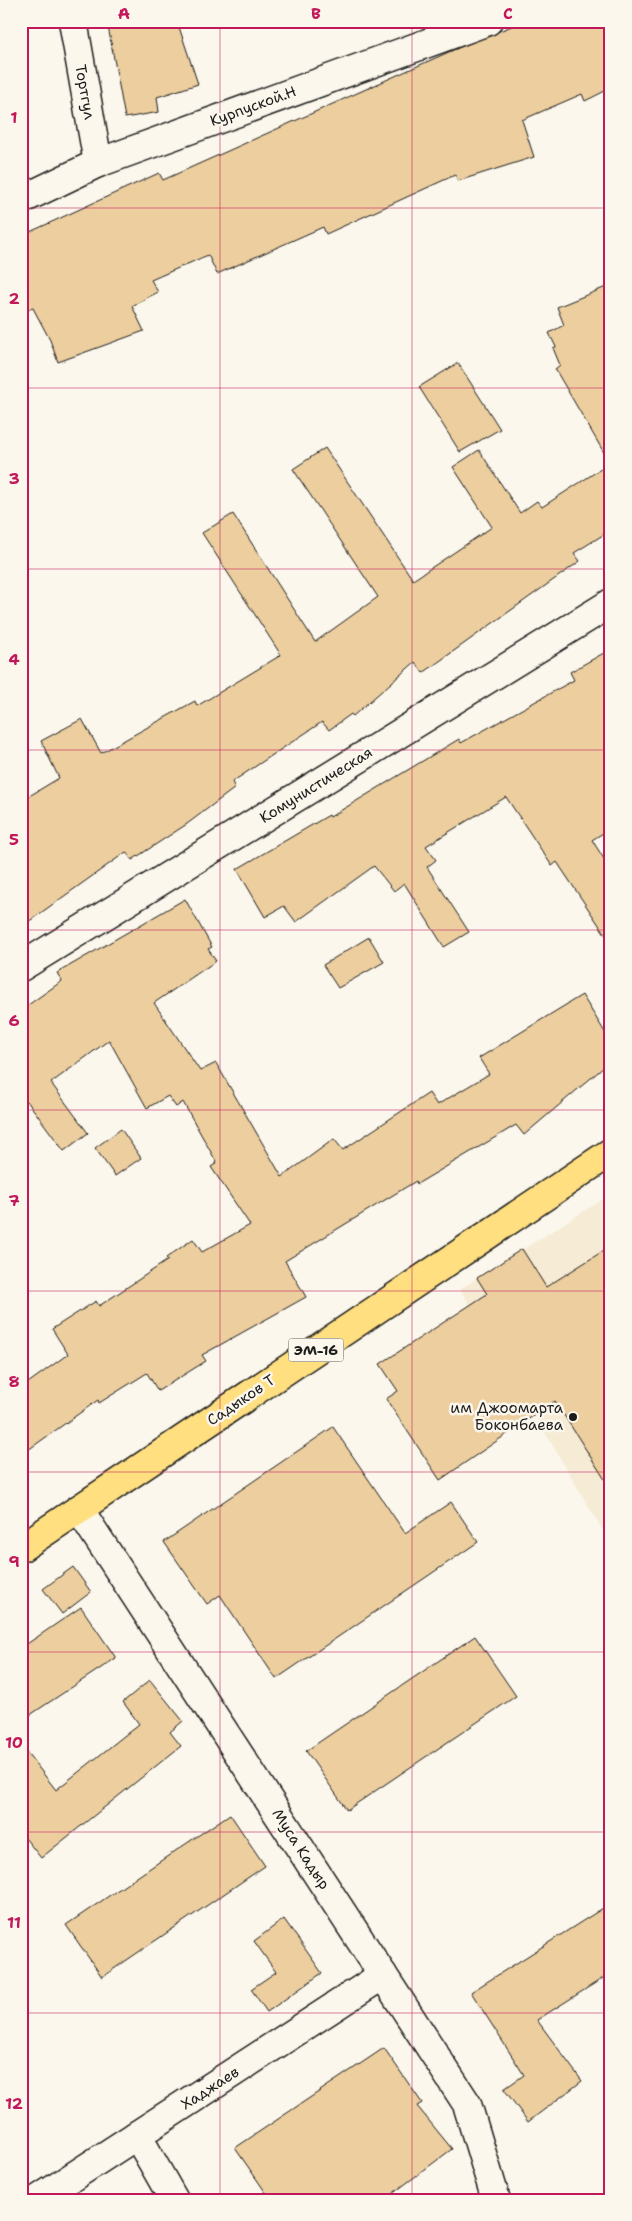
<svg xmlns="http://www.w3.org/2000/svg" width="632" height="2221" font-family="'Shantell Sans',sans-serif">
  <rect width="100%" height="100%" fill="#fbf7ec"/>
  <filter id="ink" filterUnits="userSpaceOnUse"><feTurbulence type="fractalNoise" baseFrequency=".02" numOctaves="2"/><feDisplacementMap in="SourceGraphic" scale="10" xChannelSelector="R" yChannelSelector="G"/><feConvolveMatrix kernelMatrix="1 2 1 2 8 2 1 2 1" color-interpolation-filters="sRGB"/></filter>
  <g filter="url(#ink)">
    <polygon fill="#f6ebd5" points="611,1194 611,1544 460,1289"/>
    <g fill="#ecce9f" stroke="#1c1c1c">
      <polygon points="107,21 177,21 198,84 157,97 159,112 125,118"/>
      <polygon points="524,21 611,21 611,88 585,101 582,94 522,120 534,157 458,181 455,175 326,234 323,227 217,274 208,255 151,280 158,292 132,306 144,331 58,362 50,340 33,308 21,312 21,236 159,173 163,180 451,51"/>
      <polygon points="611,285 611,530 574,553 580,561 423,673 415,662 353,716 351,714 329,730 322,722 232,782 235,788 187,824 132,860 126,852 21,927 21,801 59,778 41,741 82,719 101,753 195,701 197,706 281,655 202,533 233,514 315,642 378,597 293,469 325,448 413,580 492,527 453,467 479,450 520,513 537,501 542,507 610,463 555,369 560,365 553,348 556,347 549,333 564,325 557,307"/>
      <polygon points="458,363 500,429 460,452 419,387"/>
      <polygon points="611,649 611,828 592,840 611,870 611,943 557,862 552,866 506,797 426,846 436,860 427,867 469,932 444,947 404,883 394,891 374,866 296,922 284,906 265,917 237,869 329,815 330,817 459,739 461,743 574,680 570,672"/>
      <polygon points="185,899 212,947 208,949 216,961 154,1003 200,1071 216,1063 282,1177 334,1139 343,1150 429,1093 437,1105 489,1074 479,1058 582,995 611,1042 611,1061 524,1135 516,1125 417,1184 416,1181 285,1261 306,1297 202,1355 206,1361 158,1391 147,1373 99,1403 98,1400 21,1455 21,1388 68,1354 52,1329 96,1301 99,1306 168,1260 166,1258 193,1239 202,1252 250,1225 211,1167 217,1163 183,1102 176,1107 168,1096 147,1108 109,1040 51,1083 88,1133 64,1151 27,1101 21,1105 21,1010 62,981 57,973"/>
      <polygon points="369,937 384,962 338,988 323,965"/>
      <polygon points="121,1129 141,1158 115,1176 95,1148"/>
      <polygon points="611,1246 611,1489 555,1401 440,1480 386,1399 398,1391 380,1364 487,1294 477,1278 522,1249 546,1287"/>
      <polygon points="333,1427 405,1533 451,1502 478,1542 276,1679 220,1595 207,1604 164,1542"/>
      <polygon points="73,1567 91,1592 62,1614 43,1589"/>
      <polygon points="81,1607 116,1658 21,1721 21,1648"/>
      <polygon points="475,1636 516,1696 347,1810 306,1751"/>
      <polygon points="150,1680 183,1721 170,1732 181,1746 41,1858 21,1833 21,1745 56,1790 139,1724 123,1702"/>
      <polygon points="230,1814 265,1866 102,1977 66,1925"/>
      <polygon points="611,1903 611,1973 537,2020 582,2081 528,2122 504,2089 524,2075 471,1992"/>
      <polygon points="284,1919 322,1973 267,2012 251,1989 276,1972 254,1941"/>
      <polygon points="384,2048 422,2103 417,2106 452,2149 384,2200 271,2200 235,2148"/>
    </g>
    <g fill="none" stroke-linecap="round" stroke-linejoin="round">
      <g stroke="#1c1c1c" stroke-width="31">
        <g id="street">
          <polyline points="73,21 98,163"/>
          <polyline points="21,200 98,163 488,21"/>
          <polyline points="21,967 611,603"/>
          <polyline points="137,2135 174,2200"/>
        </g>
      </g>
      <g stroke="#1c1c1c" stroke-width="31">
        <g id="secondary">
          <polyline points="79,1509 467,2104 496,2200"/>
          <polyline points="37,2200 383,1975"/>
        </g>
      </g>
      <g stroke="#1c1c1c" stroke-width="31">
        <polyline id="highway" points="21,1548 611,1152"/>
      </g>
      <use href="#street" stroke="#fbf7ec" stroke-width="28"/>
      <use href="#secondary" stroke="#fbf7ec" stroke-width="28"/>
      <use href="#highway" stroke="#ffdf80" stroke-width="28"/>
    </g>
  </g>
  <path fill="none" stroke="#c2185b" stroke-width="1" stroke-opacity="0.55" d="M220 21V2200M412 21V2200M21 208H611M21 388H611M21 569H611M21 750H611M21 930H611M21 1110H611M21 1291H611M21 1472H611M21 1652H611M21 1832H611M21 2013H611"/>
  <circle fill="#1c1c1c" stroke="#fbf7ec" stroke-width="2" cx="573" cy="1417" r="5"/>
  <g text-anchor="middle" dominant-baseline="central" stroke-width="5" stroke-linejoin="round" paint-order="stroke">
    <rect fill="#fbf7ec" stroke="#5f5e5a" stroke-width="1" x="288.5" y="1338.5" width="55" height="23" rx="4"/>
    <g font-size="14" font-weight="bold" fill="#1c1c1c">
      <text x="316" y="1350">ЭМ-16</text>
    </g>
    <g font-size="15" fill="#1c1c1c" stroke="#fbf7ec">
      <text transform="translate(85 92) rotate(80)">Тортгул</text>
      <text transform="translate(253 106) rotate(-20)">Курпуской.Н</text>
      <text transform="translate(316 785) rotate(-32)">Комунистическая</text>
      <text transform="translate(241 1400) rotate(-34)">Садыков Т</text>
      <text transform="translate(301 1849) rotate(57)">Муса Кадыр</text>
      <text transform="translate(210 2088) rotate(-33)">Хаджаев</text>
    </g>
    <g font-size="15" fill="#1c1c1c" stroke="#fbf7ec" text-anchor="end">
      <text x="563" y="1408">им Джоомарта<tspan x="563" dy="17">Боконбаева</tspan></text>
    </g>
  </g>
  <rect width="632" height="2221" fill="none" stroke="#fbf7ec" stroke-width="55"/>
  <rect x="28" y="28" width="576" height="2166" fill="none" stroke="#c2185b" stroke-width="2"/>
  <g font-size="16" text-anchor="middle" font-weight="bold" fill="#c2185b">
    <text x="124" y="19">A</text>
    <text x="316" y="19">B</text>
    <text x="508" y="19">C</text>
    <text x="14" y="123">1</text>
    <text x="14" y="304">2</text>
    <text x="14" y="484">3</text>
    <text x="14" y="665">4</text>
    <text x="14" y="845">5</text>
    <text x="14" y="1026">6</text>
    <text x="14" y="1206">7</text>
    <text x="14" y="1387">8</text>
    <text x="14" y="1567">9</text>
    <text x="14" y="1748">10</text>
    <text x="14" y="1928">11</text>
    <text x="14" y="2109">12</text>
  </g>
</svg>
